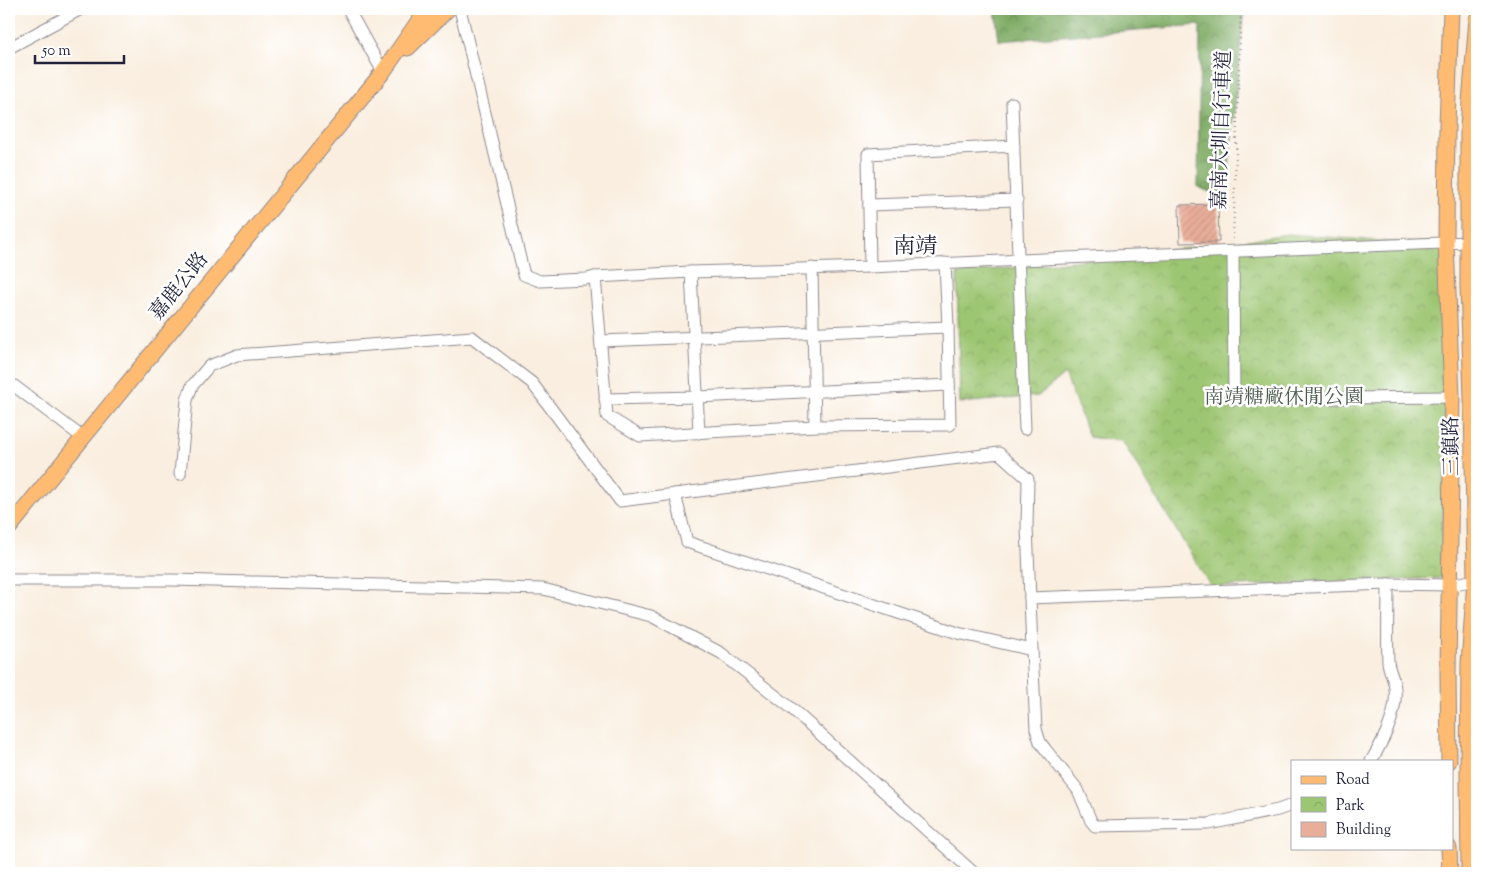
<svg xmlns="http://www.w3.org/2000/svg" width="1486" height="882" font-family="'Sorts Mill Goudy','Noto Serif TC',serif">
  <defs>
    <pattern id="forest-crowns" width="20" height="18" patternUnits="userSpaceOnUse" patternTransform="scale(1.25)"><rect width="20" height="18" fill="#7eab64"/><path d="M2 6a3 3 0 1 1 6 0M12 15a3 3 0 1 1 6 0" fill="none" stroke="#678b54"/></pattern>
    <pattern id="park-crowns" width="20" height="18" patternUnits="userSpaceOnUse" patternTransform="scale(1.25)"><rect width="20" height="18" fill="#9dc672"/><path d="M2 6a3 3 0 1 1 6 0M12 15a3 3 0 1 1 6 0" fill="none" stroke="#87aa64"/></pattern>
    <pattern id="building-hatch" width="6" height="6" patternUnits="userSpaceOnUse" patternTransform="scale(1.25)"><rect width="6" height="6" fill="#e9ae9a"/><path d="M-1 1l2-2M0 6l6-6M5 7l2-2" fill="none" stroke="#c89586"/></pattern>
  </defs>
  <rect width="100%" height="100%" fill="#fff"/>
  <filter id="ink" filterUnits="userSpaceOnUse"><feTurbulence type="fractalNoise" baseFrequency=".02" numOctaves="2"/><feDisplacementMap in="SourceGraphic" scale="10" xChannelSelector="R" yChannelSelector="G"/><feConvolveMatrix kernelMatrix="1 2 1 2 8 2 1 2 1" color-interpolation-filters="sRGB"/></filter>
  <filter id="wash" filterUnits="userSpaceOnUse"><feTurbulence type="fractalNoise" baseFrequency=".0096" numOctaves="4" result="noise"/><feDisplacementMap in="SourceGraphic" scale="20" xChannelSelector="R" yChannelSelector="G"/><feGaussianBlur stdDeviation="1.12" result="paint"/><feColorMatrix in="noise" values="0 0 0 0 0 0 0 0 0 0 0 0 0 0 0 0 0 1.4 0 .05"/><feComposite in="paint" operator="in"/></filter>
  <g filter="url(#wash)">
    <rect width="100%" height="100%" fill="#f9eedf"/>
    <polygon fill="url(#forest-crowns)" stroke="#506650" points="995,9 1244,9 1226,199 1198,187 1200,25 999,41"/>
    <polygon fill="url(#park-crowns)" stroke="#607456" points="1287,234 1393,242 1447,243 1443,578 1211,587 1122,441 1089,437 1065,374 1038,396 960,403 957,274 1216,245"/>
    <g id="blocks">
      <polygon fill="url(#building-hatch)" points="1218,204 1219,242 1180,243 1179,205"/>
    </g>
  </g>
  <g filter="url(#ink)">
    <use href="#blocks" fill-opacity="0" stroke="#8e888d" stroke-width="1"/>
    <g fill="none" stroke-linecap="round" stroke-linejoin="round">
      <g stroke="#8e888d" stroke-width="13">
        <g id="minor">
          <polyline points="348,9 383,72"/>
          <polyline points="460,9 524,275 540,281 586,279 595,277 691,272 870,267 1111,256 1468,242"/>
          <polyline points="9,48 81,9"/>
          <polyline points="1012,103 1025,429"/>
          <polyline points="869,205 1017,200"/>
          <polyline points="1233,252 1234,399 1452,397"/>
          <polyline points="870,267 868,154 1014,146"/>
          <polyline points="812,268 815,426"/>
          <polyline points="691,272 699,433"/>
          <polyline points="595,277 607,416 640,436 815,426 950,425 948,327 945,263"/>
          <polyline points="601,341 948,327"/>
          <polyline points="9,382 82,437"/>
          <polyline points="605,399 698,397 949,385"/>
          <polyline points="180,474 187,400 192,386 209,366 237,355 472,337 532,383 620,501 675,494"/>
          <polyline points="9,580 172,580 543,589 651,616 721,653 790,707 974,873"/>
          <polyline points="1030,598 1027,528 1028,479 999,453 675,494 687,542 958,633 1032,650"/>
          <path d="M1371 761C1384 740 1398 713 1395 688 1394 679 1389 671 1388 662 1387 636 1388 610 1388 584"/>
          <polyline points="1292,805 1278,810 1209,824 1095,826 1091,821 1078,790 1046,750 1040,742 1036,729 1032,650 1030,598 1388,584 1450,585 1475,580"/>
        </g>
      </g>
      <g stroke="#8e888d" stroke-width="17">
        <g id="major">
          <polyline points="408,48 448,9"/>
          <polyline points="9,528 383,72 427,9"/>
          <polyline points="1449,761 1448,673 1452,397 1446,242 1447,126 1451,9"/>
          <polyline points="1449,848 1450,873"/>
          <polyline points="1469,873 1468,773 1469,664 1475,580 1472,398 1468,286 1468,126 1477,19"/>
        </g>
      </g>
      <polyline stroke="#8e888d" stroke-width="2" stroke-dasharray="1 4" stroke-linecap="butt" points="1233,239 1241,9"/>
      <use href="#minor" stroke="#fff" stroke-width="11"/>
      <use href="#major" stroke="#ffbb71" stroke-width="15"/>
    </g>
  </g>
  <g text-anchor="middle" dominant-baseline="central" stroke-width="5" stroke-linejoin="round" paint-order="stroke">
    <g font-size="20" fill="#22223b" stroke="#fff">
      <text transform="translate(1223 130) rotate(-88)">嘉南大圳自行車道</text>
      <text transform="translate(180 287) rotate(-51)">嘉鹿公路</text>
      <text transform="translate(1453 446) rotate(-91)">三鎮路</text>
    </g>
    <g font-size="20" fill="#4d5b4e" stroke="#fff">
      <text x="1284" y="398">南靖糖廠休閒公園</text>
    </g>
    <g font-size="22" fill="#22223b" stroke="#fff">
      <text x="915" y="248">南靖</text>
    </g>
  </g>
  <rect width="1486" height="882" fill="none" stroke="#fff" stroke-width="30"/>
  <rect x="1291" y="760" width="162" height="90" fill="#ffffff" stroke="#a7a7b1"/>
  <rect x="1301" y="776" width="25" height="8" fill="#ffbb71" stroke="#a7a7b1"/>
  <text x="1336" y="784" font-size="15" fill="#22223b">Road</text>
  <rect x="1301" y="797" width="25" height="15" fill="url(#park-crowns)" stroke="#a7a7b1"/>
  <text x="1336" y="810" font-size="15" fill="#22223b">Park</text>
  <rect x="1301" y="822" width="25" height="15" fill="#e9ae9a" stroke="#a7a7b1"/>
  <text x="1336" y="834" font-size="15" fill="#22223b">Building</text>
  <path d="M35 55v8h89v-8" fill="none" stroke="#22223b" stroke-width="2.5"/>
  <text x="42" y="55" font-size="15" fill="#22223b" stroke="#ffffff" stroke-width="4" paint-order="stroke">50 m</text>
</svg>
